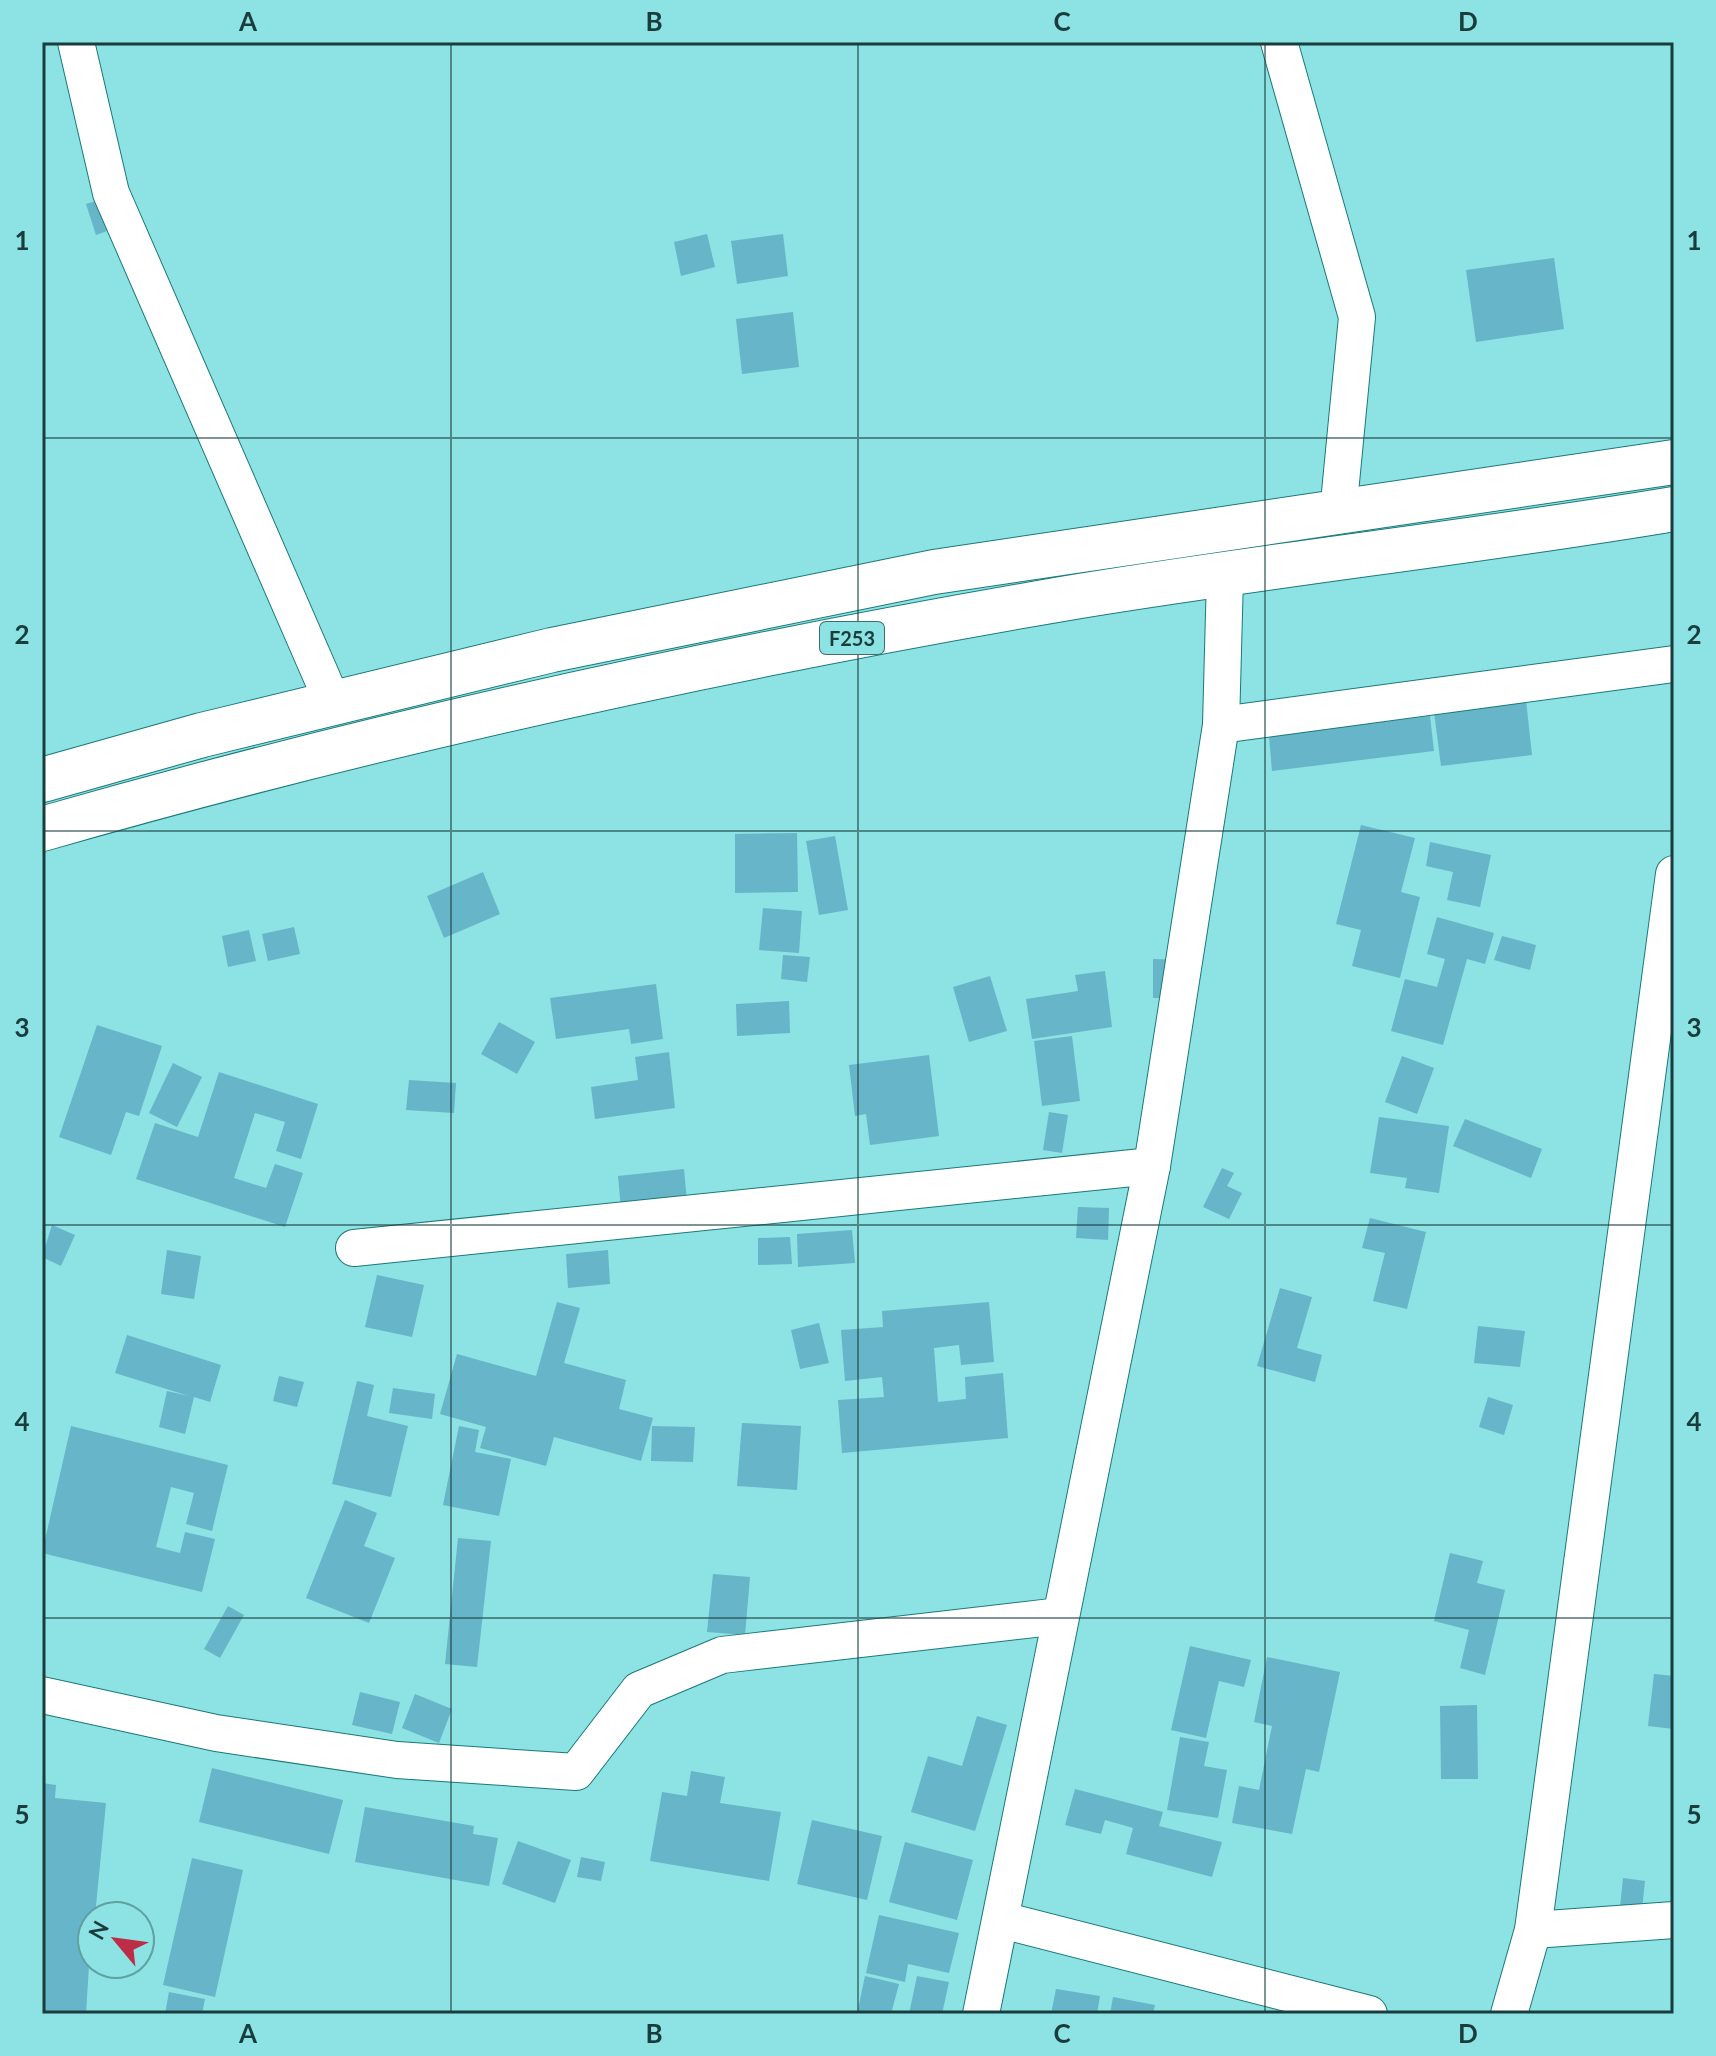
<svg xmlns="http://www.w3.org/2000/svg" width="1716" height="2056" font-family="Lato,sans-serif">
  <rect width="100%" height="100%" fill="#8de2e3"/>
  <g fill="#67b5c9">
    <polygon points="108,197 118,227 96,235 86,204"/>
    <polygon points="707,234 715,267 681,276 674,242"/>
    <polygon points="783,234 788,276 737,284 731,241"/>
    <polygon points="1554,258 1564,329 1476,342 1466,270"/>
    <polygon points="793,312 799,367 742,374 736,319"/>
    <polygon points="1526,700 1532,755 1441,766 1434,712"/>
    <polygon points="1430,716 1434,751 1272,771 1269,736"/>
    <polygon points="1361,825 1415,838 1401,892 1420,897 1400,978 1352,966 1361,930 1336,924"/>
    <polygon points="797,833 798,892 735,893 735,834"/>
    <polygon points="835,836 848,910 819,915 806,841"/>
    <polygon points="1430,842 1491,855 1480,907 1447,900 1453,872 1426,866"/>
    <polygon points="483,872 500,914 444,938 427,896"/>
    <polygon points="763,908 802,911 799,953 759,950"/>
    <polygon points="1437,917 1494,933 1485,964 1467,959 1443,1045 1391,1031 1405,979 1437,987 1445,959 1427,954"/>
    <polygon points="294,927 300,954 268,961 262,934"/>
    <polygon points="249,930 256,961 228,967 222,936"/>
    <polygon points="1502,936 1536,945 1530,970 1494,960"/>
    <polygon points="783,955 810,957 807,982 781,979"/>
    <polygon points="1153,959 1180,960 1180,998 1153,998"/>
    <polygon points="1105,971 1112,1027 1032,1039 1026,999 1078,991 1075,975"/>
    <polygon points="990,976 1007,1031 969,1042 953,987"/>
    <polygon points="656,984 663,1039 631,1044 629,1029 556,1039 550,998"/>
    <polygon points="789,1001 790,1033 737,1036 736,1004"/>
    <polygon points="499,1022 535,1042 517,1074 481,1054"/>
    <polygon points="97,1025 162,1046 139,1116 126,1112 111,1155 59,1137"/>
    <polygon points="1072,1036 1080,1101 1042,1106 1034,1041"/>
    <polygon points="669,1052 675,1108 595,1119 591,1087 638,1080 635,1057"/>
    <polygon points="929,1055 939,1136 870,1145 866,1114 855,1116 849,1065"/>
    <polygon points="1402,1056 1434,1068 1417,1114 1385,1102"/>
    <polygon points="173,1063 202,1077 177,1127 149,1113"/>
    <polygon points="219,1072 318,1104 301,1159 276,1151 285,1122 255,1113 234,1178 266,1188 275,1164 303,1173 285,1227 136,1179 155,1123 198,1137"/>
    <polygon points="409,1080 456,1083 454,1113 406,1110"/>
    <polygon points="1049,1112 1068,1115 1062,1153 1043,1150"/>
    <polygon points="1379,1117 1449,1126 1439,1193 1405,1188 1407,1178 1370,1173"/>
    <polygon points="1465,1119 1542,1149 1531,1178 1453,1146"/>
    <polygon points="1222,1168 1234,1173 1227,1186 1242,1193 1229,1219 1203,1207"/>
    <polygon points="684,1169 687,1202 621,1209 618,1176"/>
    <polygon points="1078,1207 1109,1208 1108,1240 1076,1238"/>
    <polygon points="1370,1218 1426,1232 1407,1309 1373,1301 1385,1253 1362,1248"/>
    <polygon points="52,1225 75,1235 61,1266 42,1257"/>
    <polygon points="852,1230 855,1263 798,1267 797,1234"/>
    <polygon points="790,1237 792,1264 758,1265 758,1238"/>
    <polygon points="167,1250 201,1256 194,1299 161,1294"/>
    <polygon points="608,1250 610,1284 568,1288 566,1254"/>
    <polygon points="377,1275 424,1285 412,1337 365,1327"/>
    <polygon points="1280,1288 1312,1297 1297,1348 1322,1355 1315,1382 1257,1366"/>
    <polygon points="557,1302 580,1308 564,1363 626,1380 619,1409 653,1418 641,1461 554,1437 546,1466 480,1448 486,1427 440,1414 457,1354 536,1376"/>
    <polygon points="989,1302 994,1362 961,1365 959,1345 934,1348 938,1402 966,1399 965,1377 1003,1373 1008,1438 842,1453 838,1400 884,1397 882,1377 845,1381 841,1330 883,1327 882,1311"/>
    <polygon points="819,1323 829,1363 800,1369 791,1330"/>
    <polygon points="1478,1326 1525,1331 1520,1367 1474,1363"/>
    <polygon points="127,1335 221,1365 210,1402 194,1397 185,1434 159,1427 167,1391 189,1396 115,1373"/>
    <polygon points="279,1376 304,1382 297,1407 273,1401"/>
    <polygon points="357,1381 374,1385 367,1416 408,1426 391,1497 332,1484"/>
    <polygon points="393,1388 435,1394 432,1419 389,1413"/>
    <polygon points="1488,1397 1513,1405 1504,1435 1479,1427"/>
    <polygon points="742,1423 801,1426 797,1490 737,1486"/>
    <polygon points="71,1426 228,1465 212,1531 186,1524 194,1493 171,1487 156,1547 180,1553 185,1532 215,1539 202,1592 42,1553"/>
    <polygon points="459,1426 479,1430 475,1452 511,1459 499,1516 443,1505"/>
    <polygon points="652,1426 695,1427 693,1462 651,1461"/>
    <polygon points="345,1500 377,1513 364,1546 395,1558 369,1623 306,1598"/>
    <polygon points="458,1538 491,1541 477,1667 445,1664"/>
    <polygon points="1450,1553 1483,1561 1477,1583 1505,1590 1485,1675 1460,1668 1469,1630 1434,1621"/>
    <polygon points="713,1574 750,1577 745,1635 707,1632"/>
    <polygon points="228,1606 244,1615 220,1658 204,1649"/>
    <polygon points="1190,1646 1251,1660 1244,1687 1219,1681 1206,1738 1171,1730"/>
    <polygon points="1267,1657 1340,1672 1319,1772 1306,1769 1292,1834 1232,1823 1239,1786 1259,1790 1272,1726 1254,1722"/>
    <polygon points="1654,1674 1674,1676 1674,1729 1648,1726"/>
    <polygon points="360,1692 400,1702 392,1734 352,1725"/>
    <polygon points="415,1694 452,1709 439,1743 402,1728"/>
    <polygon points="1477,1705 1478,1779 1441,1779 1440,1706"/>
    <polygon points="977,1716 1007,1725 975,1831 911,1812 928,1756 962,1766"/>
    <polygon points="1180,1737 1209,1742 1204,1766 1227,1770 1218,1818 1167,1810"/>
    <polygon points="212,1768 343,1800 329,1854 199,1822"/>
    <polygon points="691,1771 725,1777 720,1803 781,1812 769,1881 650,1861 662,1792 687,1796"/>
    <polygon points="42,1783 56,1785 55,1798 106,1803 95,1916 92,1916 86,2014 42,2014"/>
    <polygon points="1075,1789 1163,1812 1159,1826 1222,1842 1212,1877 1126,1854 1133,1828 1105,1820 1101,1834 1065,1825"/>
    <polygon points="365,1807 474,1826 473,1834 498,1838 489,1886 355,1862"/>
    <polygon points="812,1820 882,1836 867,1900 797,1884"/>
    <polygon points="518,1841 571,1860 555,1903 502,1884"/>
    <polygon points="905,1842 973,1860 957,1920 889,1902"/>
    <polygon points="581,1857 605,1862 601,1881 577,1877"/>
    <polygon points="192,1858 243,1870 215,1997 163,1985"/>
    <polygon points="1623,1878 1645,1881 1641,1919 1619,1917"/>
    <polygon points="879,1915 959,1933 949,1973 908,1964 905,1982 866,1973"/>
    <polygon points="865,1976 899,1984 891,2014 857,2014"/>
    <polygon points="917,1976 949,1982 942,2014 909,2014"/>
    <polygon points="1056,1989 1100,1996 1097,2014 1051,2014"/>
    <polygon points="169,1992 205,1999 202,2014 165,2014"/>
    <polygon points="1113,1997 1155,2005 1153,2014 1110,2014"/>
  </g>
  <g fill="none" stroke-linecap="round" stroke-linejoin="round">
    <g stroke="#1a797a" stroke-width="38">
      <g id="minor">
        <polyline points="76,42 111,193 333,703"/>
        <polyline points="1279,42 1357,317 1338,513"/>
        <polyline points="1221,725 1674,664"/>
        <polyline points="354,1248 1152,1166"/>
        <polyline points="42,1695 216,1733 397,1760 576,1772 639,1690 722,1655 1060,1616"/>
        <polyline points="1002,1920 1369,2014"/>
        <polyline points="1533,1930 1674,1920"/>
        <polyline points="981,2014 1152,1166 1221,725 1225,576"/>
        <polyline points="1509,2014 1533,1930 1674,874"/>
      </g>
    </g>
    <g stroke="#1a797a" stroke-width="46">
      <g id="major">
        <polyline points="42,780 202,735 552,650 934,572 1674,462"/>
        <path d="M42 829C376 733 719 658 1062 599 1265 565 1470 543 1674 509"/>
      </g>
    </g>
    <use href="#minor" stroke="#fff" stroke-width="36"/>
    <use href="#major" stroke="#fff" stroke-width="44"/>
  </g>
  <path fill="none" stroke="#193d3d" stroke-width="2" stroke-opacity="0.55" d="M451 42V2014M858 42V2014M1265 42V2014M42 438H1674M42 831H1674M42 1225H1674M42 1618H1674"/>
  <g text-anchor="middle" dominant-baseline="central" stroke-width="8" stroke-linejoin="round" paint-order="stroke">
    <rect fill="#8de2e3" stroke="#3c6e6f" stroke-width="2" x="820" y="622" width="64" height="32" rx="6"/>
    <g font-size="20" font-weight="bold" fill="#193d3d">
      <text x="852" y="638">F253</text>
    </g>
  </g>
  <rect width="1716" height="2056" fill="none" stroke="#8de2e3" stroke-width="88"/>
  <g transform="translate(116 1940) rotate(299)"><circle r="38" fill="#8de2e3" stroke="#5fa0a1" stroke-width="2"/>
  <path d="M0-6L14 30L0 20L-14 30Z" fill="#be2d46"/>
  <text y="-12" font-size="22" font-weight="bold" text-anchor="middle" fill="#193d3d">N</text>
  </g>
  <rect x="44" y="44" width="1628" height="1968" fill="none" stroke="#193d3d" stroke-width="3"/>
  <g font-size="26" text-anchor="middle" font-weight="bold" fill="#193d3d">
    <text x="248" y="31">A</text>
    <text x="654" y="31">B</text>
    <text x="1062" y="31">C</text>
    <text x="1468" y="31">D</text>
    <text x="22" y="250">1</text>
    <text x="1694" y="250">1</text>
    <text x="22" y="644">2</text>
    <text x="1694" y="644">2</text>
    <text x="22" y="1037">3</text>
    <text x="1694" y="1037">3</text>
    <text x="22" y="1431">4</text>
    <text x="1694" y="1431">4</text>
    <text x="22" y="1824">5</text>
    <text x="1694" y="1824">5</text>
    <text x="248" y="2043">A</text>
    <text x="654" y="2043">B</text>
    <text x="1062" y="2043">C</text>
    <text x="1468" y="2043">D</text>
  </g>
</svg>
